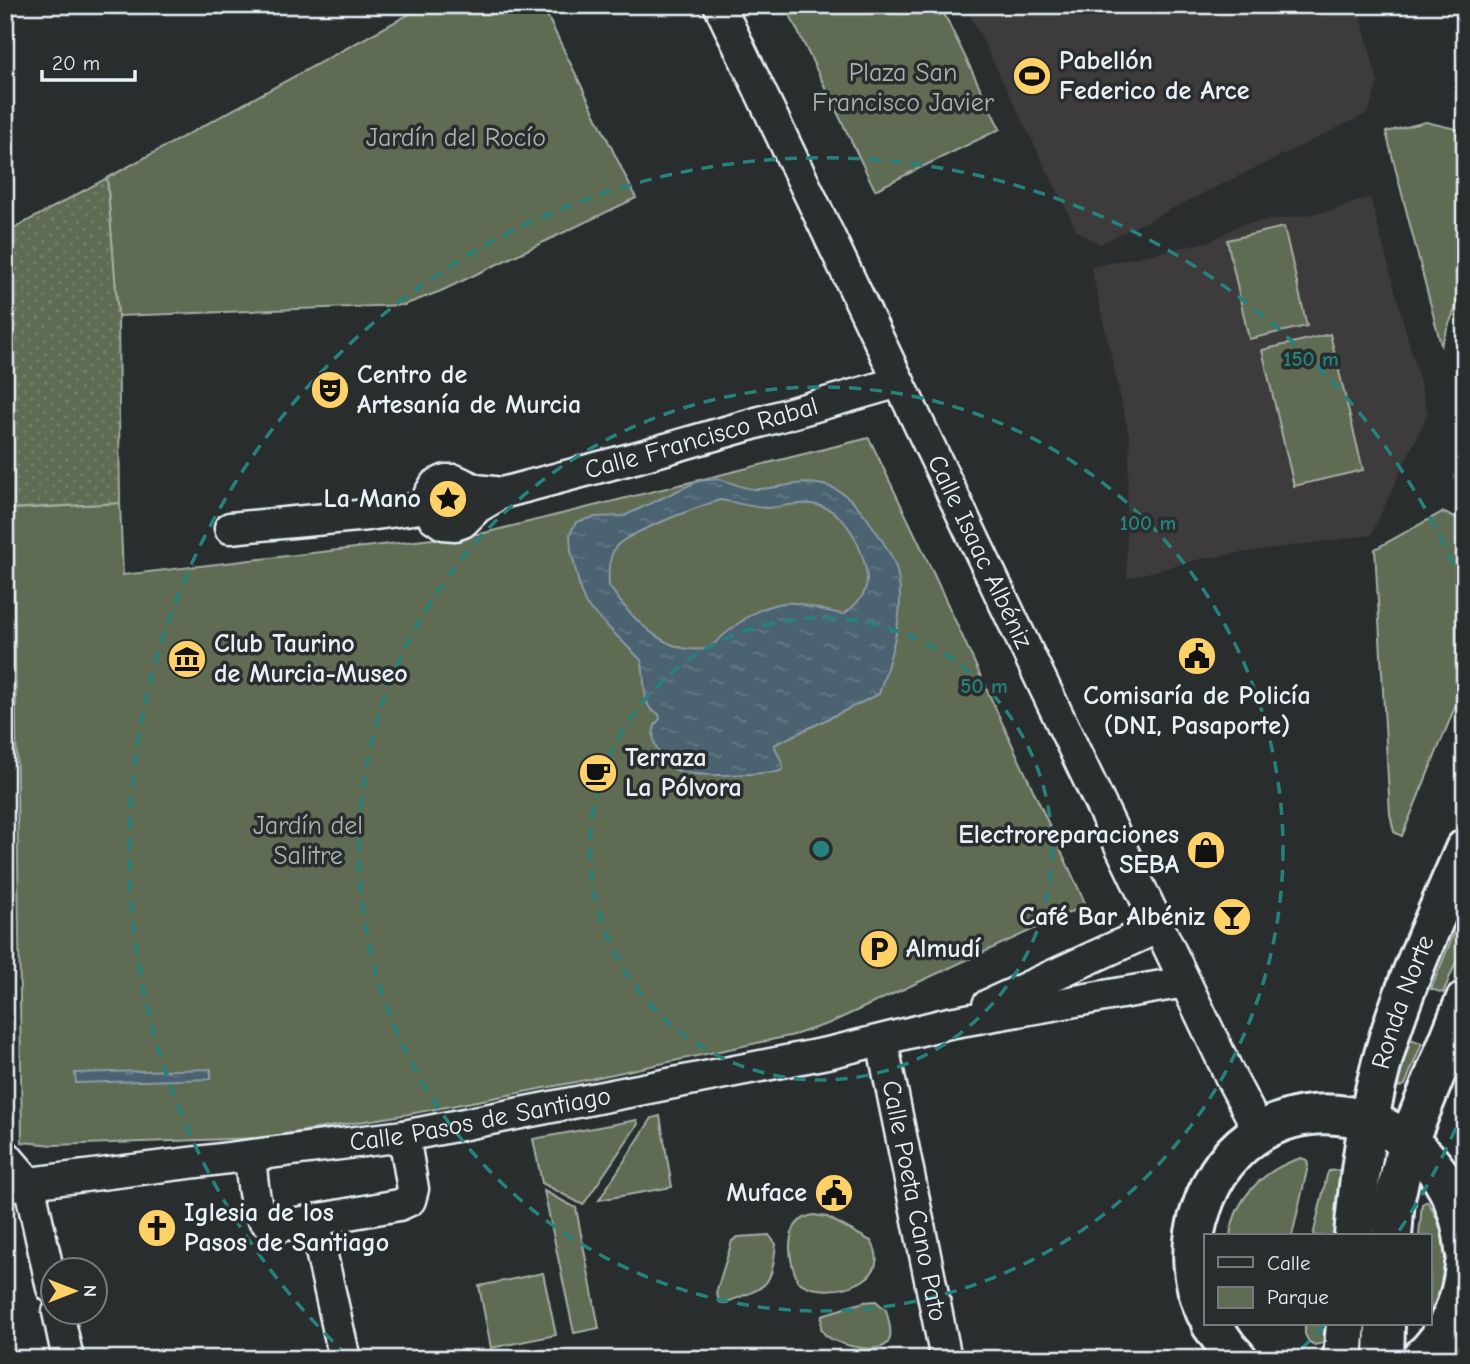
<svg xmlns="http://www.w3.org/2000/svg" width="1470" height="1364" font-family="'Comic Neue',sans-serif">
  <defs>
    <pattern id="garden-dots" width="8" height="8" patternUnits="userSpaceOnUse" patternTransform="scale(1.75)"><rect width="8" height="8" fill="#5f6c53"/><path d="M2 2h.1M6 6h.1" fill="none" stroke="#76816c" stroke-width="1.8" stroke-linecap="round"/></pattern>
    <pattern id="water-ripples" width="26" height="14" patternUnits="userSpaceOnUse" patternTransform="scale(1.75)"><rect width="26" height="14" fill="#4c6270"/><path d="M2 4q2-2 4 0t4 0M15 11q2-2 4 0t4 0" fill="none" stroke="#667985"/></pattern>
  </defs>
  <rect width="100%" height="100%" fill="#2a2d2e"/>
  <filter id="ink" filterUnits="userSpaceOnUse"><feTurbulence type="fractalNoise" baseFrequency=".0143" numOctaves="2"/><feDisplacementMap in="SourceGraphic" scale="14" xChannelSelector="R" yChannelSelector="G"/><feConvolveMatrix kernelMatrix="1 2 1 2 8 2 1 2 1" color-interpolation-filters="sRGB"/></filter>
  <g filter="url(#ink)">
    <g fill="#3e3a3a">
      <polygon points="965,5 1358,5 1378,83 1368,113 1100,244 1077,231"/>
      <polygon points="1370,197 1428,413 1371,535 1205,558 1127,578 1126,515 1130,439 1091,267 1211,241 1239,225 1331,211"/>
    </g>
    <g fill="#5f6c53" stroke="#a4aea6" stroke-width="2">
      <polygon points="426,5 542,5 636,198 441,291 404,305 118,316 107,178"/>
      <polygon points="785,5 940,5 1000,129 875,190"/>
      <polygon points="1426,122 1465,131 1465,283 1441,345 1386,132"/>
      <polygon points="1284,227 1307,326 1249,339 1227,240"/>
      <polygon points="1330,334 1363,470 1294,486 1262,350"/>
      <polygon points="869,438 924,553 1086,905 830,1023 794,1035 576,1082 409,1114 260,1138 54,1145 22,1142 13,509 120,503 123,575 484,533"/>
      <polygon points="1442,512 1465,521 1465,683 1402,836 1394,832 1390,814 1375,549"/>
      <polygon points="1459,921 1465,924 1465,941 1443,993 1431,989"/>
      <polygon points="1410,1039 1422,1043 1405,1085 1400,1087 1393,1080"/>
      <polygon points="660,1116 672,1187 599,1200 652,1118"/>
      <polygon points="637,1120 638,1124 583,1205 542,1183 533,1139"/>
      <path d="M1301 1158 1307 1160 1308 1166 1292 1236H1230C1235 1197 1265 1169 1301 1158Z"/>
      <polygon points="1339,1170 1345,1174 1340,1236 1313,1236 1327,1175 1329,1171"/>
      <polygon points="544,1191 576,1208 599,1328 574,1333"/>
      <path d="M1427 1201C1451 1236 1450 1282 1430 1318V1236H1419L1422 1204Z"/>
      <path d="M814 1215 827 1217 871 1241C898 1286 820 1301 798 1281 788 1259 782 1220 814 1215Z"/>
      <path d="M769 1235 776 1244C771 1291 766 1286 725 1303L720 1302 716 1293 732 1241 738 1237Z"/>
      <polygon points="543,1273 556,1335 491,1348 479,1286"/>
      <path d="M876 1301 886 1310C888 1318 892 1330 890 1338 885 1358 839 1345 828 1337 824 1335 823 1332 821 1328L822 1315 864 1302Z"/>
      <polygon points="1305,1324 1332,1324 1327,1342 1315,1345 1309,1342 1305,1334"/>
    </g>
    <polygon fill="url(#garden-dots)" stroke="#a4aea6" stroke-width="2" points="107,178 118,316 120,503 5,509 5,233"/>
    <g fill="url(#water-ripples)" stroke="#8a9ba6" stroke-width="2" fill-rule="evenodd">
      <path d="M718 479C731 481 741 489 754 489 778 490 800 479 823 485 843 489 858 505 869 521 878 534 888 548 894 562 910 602 891 655 879 694L774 745 783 765 782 770 777 772C753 773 681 782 665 763 661 759 657 750 655 744 652 735 653 725 660 719L659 714C639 709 647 677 641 660L586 605 581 593 571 550 570 534 576 522 595 517 624 516 698 481ZM720 500C737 502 752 508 768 508 782 507 797 502 811 504 842 507 858 538 865 565 871 588 863 600 844 614 824 612 812 606 795 603 762 599 732 628 709 648 667 658 630 617 609 586 608 574 608 559 615 548 623 534 701 506 720 500Z"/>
      <polygon points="211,1069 211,1079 76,1083 75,1073"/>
    </g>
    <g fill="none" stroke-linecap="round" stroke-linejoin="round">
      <g stroke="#e8f1f8" stroke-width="35">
        <g id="minor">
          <path id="s1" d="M719 5 1231 1078 1260 1133"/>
          <path id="s2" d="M502 493 476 490 455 480H446L435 485 429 495 428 507 433 517 443 524 455 525 463 522 478 507 502 493 638 457 899 382"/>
          <polyline points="230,528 368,515 428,507"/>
          <polyline points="988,1005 1159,927"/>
          <path id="s3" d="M882 1041 946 1359"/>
          <polyline points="5,1155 29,1183 52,1288"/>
          <path d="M250 1156C253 1177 251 1228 280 1226L399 1205 410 1200 413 1189 404 1136"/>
          <path id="s4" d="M5 1186 404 1136 832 1052 949 1023 1185 982"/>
          <polyline points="314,1220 345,1359"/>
          <polyline points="58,1312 68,1359"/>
        </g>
      </g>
      <g stroke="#e8f1f8" stroke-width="44">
        <g id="primary">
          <path id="s5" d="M1354 1236C1361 1155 1373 1074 1403 997 1421 947 1444 898 1465 849"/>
          <polyline points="1392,1236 1395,1198 1408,1142 1465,1001"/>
          <path d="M1206 1313C1191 1281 1189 1243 1201 1210 1250 1060 1453 1096 1465 1250"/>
          <polyline points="1211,1324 1228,1348 1238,1359"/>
          <polyline points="1343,1359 1346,1324"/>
          <polyline points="1384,1359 1385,1324"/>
          <path d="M1421 1359C1448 1334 1462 1301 1465 1265"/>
        </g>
      </g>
      <use href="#minor" stroke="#2a2d2e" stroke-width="30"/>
      <use href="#primary" stroke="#2a2d2e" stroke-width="38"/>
    </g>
  </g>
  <g fill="none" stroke="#25827c" stroke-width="3.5" stroke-dasharray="12 9">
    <circle cx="821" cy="849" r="231"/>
    <circle cx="821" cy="849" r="462"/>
    <path d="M1464 1109A693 693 0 0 1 1399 1231M1324 1326A693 693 0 0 1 1294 1356M348 1356A693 693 0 1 1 1464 589"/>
  </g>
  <defs>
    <g id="stadium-disc" transform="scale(2.0125)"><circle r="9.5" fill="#ffd166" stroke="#2a2d2e"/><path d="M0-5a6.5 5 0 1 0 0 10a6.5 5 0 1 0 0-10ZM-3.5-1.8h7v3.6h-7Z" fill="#111"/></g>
    <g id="theatre-disc" transform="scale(2.0125)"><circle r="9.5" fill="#ffd166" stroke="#2a2d2e"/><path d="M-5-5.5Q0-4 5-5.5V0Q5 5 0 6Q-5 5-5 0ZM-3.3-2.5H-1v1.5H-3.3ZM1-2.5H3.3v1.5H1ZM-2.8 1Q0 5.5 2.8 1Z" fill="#111"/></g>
    <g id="sight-disc" transform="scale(2.0125)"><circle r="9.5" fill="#ffd166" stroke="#2a2d2e"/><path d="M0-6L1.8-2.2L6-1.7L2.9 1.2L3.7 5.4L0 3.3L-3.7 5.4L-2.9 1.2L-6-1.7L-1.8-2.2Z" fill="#111"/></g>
    <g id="civic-disc" transform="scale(2.0125)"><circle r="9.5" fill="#ffd166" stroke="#2a2d2e"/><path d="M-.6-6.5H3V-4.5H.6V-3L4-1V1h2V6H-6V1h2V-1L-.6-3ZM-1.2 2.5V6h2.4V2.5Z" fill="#111"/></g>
    <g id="museum-disc" transform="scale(2.0125)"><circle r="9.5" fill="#ffd166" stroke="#2a2d2e"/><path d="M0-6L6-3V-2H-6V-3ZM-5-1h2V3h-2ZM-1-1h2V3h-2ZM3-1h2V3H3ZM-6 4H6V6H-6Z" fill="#111"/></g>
    <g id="cafe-disc" transform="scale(2.0125)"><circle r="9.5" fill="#ffd166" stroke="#2a2d2e"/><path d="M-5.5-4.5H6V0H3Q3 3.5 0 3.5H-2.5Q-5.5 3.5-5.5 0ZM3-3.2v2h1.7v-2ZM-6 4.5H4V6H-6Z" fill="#111"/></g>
    <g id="shop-disc" transform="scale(2.0125)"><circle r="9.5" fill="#ffd166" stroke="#2a2d2e"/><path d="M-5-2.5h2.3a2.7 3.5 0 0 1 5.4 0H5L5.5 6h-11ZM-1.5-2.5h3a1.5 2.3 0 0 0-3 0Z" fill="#111"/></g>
    <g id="bar-disc" transform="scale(2.0125)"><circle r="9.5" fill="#ffd166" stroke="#2a2d2e"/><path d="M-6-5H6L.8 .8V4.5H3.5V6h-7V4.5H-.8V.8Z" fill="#111"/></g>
    <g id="parking-disc" transform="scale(2.0125)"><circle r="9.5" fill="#ffd166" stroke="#2a2d2e"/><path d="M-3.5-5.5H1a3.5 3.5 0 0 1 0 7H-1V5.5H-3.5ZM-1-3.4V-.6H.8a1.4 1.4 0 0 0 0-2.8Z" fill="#111"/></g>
    <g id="church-disc" transform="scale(2.0125)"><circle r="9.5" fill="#ffd166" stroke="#2a2d2e"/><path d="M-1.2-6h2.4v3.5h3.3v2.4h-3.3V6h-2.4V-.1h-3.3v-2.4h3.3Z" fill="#111"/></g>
  </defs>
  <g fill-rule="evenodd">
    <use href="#stadium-disc" x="1032" y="76"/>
    <use href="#theatre-disc" x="330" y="390"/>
    <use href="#sight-disc" x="448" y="499"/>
    <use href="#civic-disc" x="1197" y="656"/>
    <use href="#museum-disc" x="187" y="659"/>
    <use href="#cafe-disc" x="598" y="773"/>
    <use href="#shop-disc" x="1206" y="850"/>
    <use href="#bar-disc" x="1232" y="917"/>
    <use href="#parking-disc" x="879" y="949"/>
    <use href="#civic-disc" x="834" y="1193"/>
    <use href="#church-disc" x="157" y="1228"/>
  </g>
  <g text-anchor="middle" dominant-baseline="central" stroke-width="7" stroke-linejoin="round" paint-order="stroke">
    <g font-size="26" font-weight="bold" fill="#e8f1f8" stroke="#2a2d2e" text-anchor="start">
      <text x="1059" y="61">Pabellón<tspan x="1059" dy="30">Federico de Arce</tspan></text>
      <text x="357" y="375">Centro de<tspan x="357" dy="30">Artesanía de Murcia</tspan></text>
      <text x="421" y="499" text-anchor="end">La Mano</text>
      <text x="214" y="644">Club Taurino<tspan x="214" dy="30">de Murcia-Museo</tspan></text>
      <text x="1197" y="696" text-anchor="middle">Comisaría de Policía<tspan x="1197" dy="30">(DNI, Pasaporte)</tspan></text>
      <text x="625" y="758">Terraza<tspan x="625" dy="30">La Pólvora</tspan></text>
      <text x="1179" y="835" text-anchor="end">Electroreparaciones<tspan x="1179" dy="30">SEBA</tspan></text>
      <text x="1205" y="917" text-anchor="end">Café Bar Albéniz</text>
      <text x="906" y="949">Almudí</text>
      <text x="807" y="1193" text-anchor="end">Muface</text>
      <text x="184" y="1213">Iglesia de los<tspan x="184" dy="30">Pasos de Santiago</tspan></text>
    </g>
    <g font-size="26" fill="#aab5ae" stroke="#2a2d2e">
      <text x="903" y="73">Plaza San<tspan x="903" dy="30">Francisco Javier</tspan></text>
      <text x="456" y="138">Jardín del Rocío</text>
      <text x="308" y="826">Jardín del<tspan x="308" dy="30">Salitre</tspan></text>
    </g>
    <g font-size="26" fill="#e8f1f8" stroke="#2a2d2e">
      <text stroke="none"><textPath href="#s2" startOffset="394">Calle Francisco Rabal</textPath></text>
      <text stroke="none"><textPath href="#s1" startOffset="606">Calle Isaac Albéniz</textPath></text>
      <text stroke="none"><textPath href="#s5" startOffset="240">Ronda Norte</textPath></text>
      <text stroke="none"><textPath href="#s4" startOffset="480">Calle Pasos de Santiago</textPath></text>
      <text stroke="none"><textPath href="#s3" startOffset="163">Calle Poeta Cano Pato</textPath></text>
    </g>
  </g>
  <circle cx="821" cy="849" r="10" fill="#25827c" stroke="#2a2d2e" stroke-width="3.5"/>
  <g font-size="21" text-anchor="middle" font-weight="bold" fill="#25827c" stroke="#2a2d2e" stroke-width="7" stroke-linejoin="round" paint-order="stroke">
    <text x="1311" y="366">150 m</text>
    <text x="1148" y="530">100 m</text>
    <text x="984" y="693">50 m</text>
  </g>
  <rect width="1470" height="1364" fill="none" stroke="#2a2d2e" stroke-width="28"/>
  <rect x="14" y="14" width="1442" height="1336" fill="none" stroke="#e8f1f8" stroke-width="2.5" filter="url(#ink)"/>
  <rect x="1204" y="1234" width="228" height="91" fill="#2a2d2e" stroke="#767b7f" stroke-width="2"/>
  <rect x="1218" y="1257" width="35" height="10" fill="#2a2d2e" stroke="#767b7f" stroke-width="2"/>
  <text x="1267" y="1270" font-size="21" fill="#e8f1f8">Calle</text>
  <rect x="1218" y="1287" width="35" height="21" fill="#5f6c53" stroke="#767b7f" stroke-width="2"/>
  <text x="1267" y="1304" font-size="21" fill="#e8f1f8">Parque</text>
  <g transform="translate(74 1291) rotate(90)"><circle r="33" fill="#2a2d2e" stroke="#767b7f" stroke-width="2"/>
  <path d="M0-5L12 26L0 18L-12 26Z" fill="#ffd166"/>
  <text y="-10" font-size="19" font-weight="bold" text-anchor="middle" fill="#e8f1f8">N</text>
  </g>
  <path d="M42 70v10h93v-10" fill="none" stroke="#e8f1f8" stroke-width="3.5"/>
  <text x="52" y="70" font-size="21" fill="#e8f1f8" stroke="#2a2d2e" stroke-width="5" paint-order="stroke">20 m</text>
</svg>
